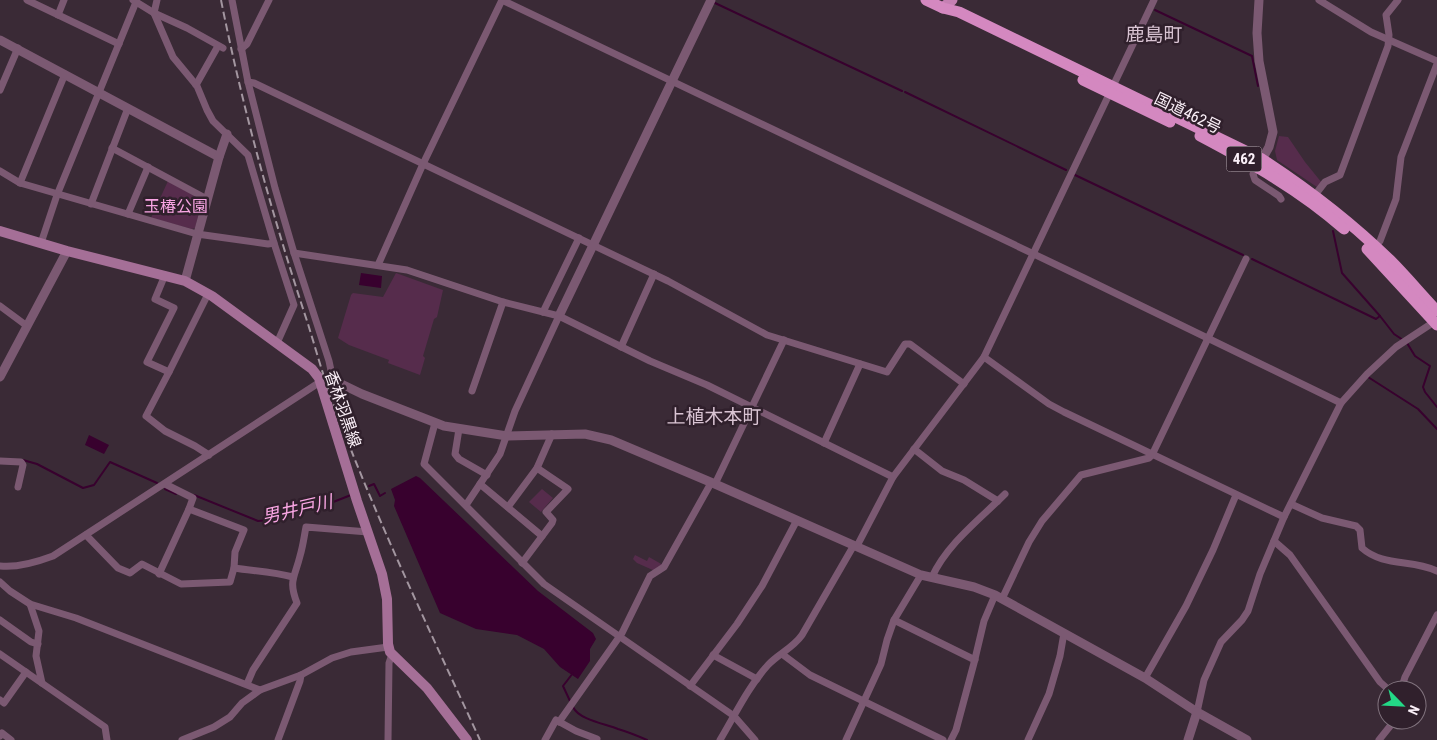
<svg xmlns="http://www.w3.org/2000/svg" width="1437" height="740" font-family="'Roboto Condensed','Noto Sans JP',sans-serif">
  <rect width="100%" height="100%" fill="#3a2a36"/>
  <g fill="#562c4c">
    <polygon points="1279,136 1288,137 1305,162 1322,183 1317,187 1277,160 1275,151"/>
    <polygon points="168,181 200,199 202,202 195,228 192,229 151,218"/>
    <polygon points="396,273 443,290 437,317 434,319 423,356 425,358 420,375 388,363 389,360 349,345 338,338 351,295 353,293 383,297"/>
    <polygon points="542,489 553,498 541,512 529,502"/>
    <polygon points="635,555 647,561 649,557 663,565 655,571 637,563 633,559"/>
  </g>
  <g fill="#38012e">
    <polygon points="361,273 382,276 381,288 359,285"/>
    <polygon points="89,435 109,445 104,454 85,445"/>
    <polygon points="416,476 420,478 538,591 593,633 596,639 590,649 590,661 578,679 560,667 544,649 517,635 476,629 440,613 394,506 395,500 391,489"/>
  </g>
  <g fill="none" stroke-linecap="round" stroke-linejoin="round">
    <g stroke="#38012e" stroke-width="2">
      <polyline points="715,3 902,91"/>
      <polyline points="1155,10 1252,56 1258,86"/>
      <polyline points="905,92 1066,170"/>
      <polyline points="1075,175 1243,255"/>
      <polyline points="1333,231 1342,273 1380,316"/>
      <polyline points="1252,259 1376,319 1380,316 1394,334 1403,340"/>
      <polyline points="1407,343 1415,356 1430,366 1423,387 1425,392 1437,407"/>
      <polyline points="1368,377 1418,409 1437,429"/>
      <polyline points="23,460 37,464 83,488 94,485 110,462 157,483"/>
      <polyline points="369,486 374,484 380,496 385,493"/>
      <polyline points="165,489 176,494"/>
      <polyline points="194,495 258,521 268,520 289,509 318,508 351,495"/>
      <polyline points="570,701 563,686 573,673"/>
      <path d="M573 707C579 720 606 724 618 729 628 732 638 736 647 740"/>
    </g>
    <g stroke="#7b5972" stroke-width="7">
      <polyline points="27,0 119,44"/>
      <polyline points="133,0 154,13 187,28 223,48"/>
      <polyline points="157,0 154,13 173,57 197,86 207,110 213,121 248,155 274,243 294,305 277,343"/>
      <polyline points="232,0 248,82 275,188 294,253 329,361 333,380"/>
      <polyline points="502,0 1084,278 1341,403"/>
      <polyline points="1319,0 1371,32 1437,61"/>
      <polyline points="58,15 64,0"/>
      <polyline points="241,49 247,44 269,0"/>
      <polyline points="248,82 254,83 668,281 767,335 887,372 905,344 910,344 964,384"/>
      <polyline points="196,85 218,46"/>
      <polyline points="0,90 18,48"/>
      <polyline points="112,148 207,199"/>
      <polyline points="1257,167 1253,174 1255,180 1279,196 1281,199"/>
      <polyline points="0,171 20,183 197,234 268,244 274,243"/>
      <polyline points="20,183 65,74"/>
      <polyline points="1315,195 1325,182 1340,175 1388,46 1389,35 1386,15 1398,0"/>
      <polyline points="91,204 128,108"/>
      <polyline points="128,214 148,167"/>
      <polyline points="41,243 57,195 136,2"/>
      <polyline points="1375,247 1380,241 1396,199 1401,157 1437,64"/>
      <polyline points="294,253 407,270 503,302 559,316 650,361 707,385 893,477"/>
      <polyline points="378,265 423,164 502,0"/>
      <polyline points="165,275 155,299 174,308 147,362 169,372 146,416 165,431 195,446 209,455"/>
      <polyline points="0,306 27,326"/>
      <polyline points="543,312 579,238"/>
      <polyline points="621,347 654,274"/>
      <polyline points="984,357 1049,404 1064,412 1284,517"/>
      <polyline points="169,372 208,294"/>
      <polyline points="472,391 503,302"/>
      <polyline points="435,423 424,464 544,584 734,716 755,740"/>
      <polyline points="459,429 455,454 459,459 487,475"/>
      <polyline points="824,443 860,364"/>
      <polyline points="914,449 942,471 964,480 998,501"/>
      <polyline points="0,461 21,462 23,465 18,487"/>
      <polyline points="480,484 542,536"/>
      <polyline points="715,484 784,340"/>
      <path d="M1291 504 1322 518 1356 526 1360 530 1362 548C1383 567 1413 559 1437 571"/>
      <polyline points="466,505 500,454 515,411 559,316"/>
      <polyline points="508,507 537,468 552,434"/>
      <polyline points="86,535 118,568 130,573 142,564 181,584 230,582 234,568 235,552 244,530 189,509 193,498 165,484"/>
      <polyline points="1274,541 1290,555 1380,682 1389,690"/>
      <polyline points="857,546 893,477 984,357 1154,0"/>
      <polyline points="522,563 552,523 553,520 546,512 568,489 537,468"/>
      <path d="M0 566C18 568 37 562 53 556L320 382"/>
      <path d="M234 568C254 571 274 572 293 577"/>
      <polyline points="159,574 189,509"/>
      <path d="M932 577C947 544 980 519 1005 494"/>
      <polyline points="0,582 10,591 30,604 76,618 260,690"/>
      <polyline points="1002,599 1029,542 1042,521 1081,475 1149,458 1152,455 1246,259"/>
      <polyline points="30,604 39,631 36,656 42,683"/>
      <polyline points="0,620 31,642 38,644"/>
      <polyline points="894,620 975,660"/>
      <polyline points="0,654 105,727 107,740"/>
      <polyline points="782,654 810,675 943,740"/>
      <polyline points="713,655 757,679"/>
      <polyline points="1145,678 1186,606 1213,550 1236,495"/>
      <path d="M247 684 253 670 297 603C288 580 295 577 300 556 303 546 304 537 306 527L368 532"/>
      <polyline points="690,686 737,624 762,586 797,520"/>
      <polyline points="1401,690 1405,677 1437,615"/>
      <polyline points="0,700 4,703 26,672"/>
      <polyline points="1197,712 1204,680 1221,642 1242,620 1248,611 1260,574 1284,517 1341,403 1367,374 1396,347 1437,320"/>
      <polyline points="559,722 622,633 650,576 664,567 711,483"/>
      <polyline points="0,736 2,733 11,740"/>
      <polyline points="182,740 214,727 230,717 242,703 260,690 301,675 332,658 351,652 388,647"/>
      <polyline points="278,740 300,681 301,675"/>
      <polyline points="388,740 389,663 392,654"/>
      <polyline points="545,740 556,720 576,731 597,739"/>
      <path d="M720 740C735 715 748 687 768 665 778 654 793 648 802 635L854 545"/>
      <polyline points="846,740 881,664 887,640 894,620 921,575"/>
      <polyline points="951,740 956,730 974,663 984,621 995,595"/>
      <polyline points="1028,740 1049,694 1060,656 1064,633"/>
      <polyline points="1379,740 1395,720"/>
    </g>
    <g stroke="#7b5972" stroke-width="9">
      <polyline points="1259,0 1257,33 1259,61 1273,132 1269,147 1259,165"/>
      <polyline points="0,40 219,157"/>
      <polyline points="185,281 219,157 227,134"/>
      <polyline points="559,316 711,0"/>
      <polyline points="0,377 67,251"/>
      <polyline points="319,378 333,380 362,394 444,426 507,436 585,434 611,440 715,484 921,575 974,587 995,595 1145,678 1197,712 1247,740"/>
      <polyline points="1188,740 1197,712"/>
    </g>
    <polyline stroke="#a56f97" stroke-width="10" points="0,231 67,251 185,281 212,296 312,369 319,378 357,501 382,574 387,599 388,644 390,652 427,688 467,740"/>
    <polyline stroke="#c580b3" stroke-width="11" points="943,8 952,0"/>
    <g stroke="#d488c0" stroke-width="11">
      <path d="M926 0 943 8 959 12 1262 159C1308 189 1351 222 1390 260 1406 276 1421 294 1437 311"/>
      <polyline points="1083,80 1170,122"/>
      <path d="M1200 136C1251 163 1300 190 1344 229"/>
      <polyline points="1367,249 1437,325"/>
    </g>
    <path stroke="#a396a0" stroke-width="2" stroke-dasharray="8 4" stroke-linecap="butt" d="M221 0C243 110 273 218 308 324 317 353 325 383 336 411 378 523 430 631 480 740"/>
  </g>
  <g text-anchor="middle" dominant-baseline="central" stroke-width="5" stroke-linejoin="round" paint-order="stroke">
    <rect fill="#30202c" stroke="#beb2bb" stroke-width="1" x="1226.5" y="146.5" width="35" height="25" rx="4"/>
    <g font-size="15" font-weight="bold" fill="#fbf0f8">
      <text x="1244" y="159">462</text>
    </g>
    <g font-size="16" fill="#fbf0f8" stroke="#30202c">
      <text transform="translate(1188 113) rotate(26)">国道462号</text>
      <text transform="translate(343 409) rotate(71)">香林羽黒線</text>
    </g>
    <g font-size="16" fill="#f8a5e3" stroke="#30202c">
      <text x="176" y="206">玉椿公園</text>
    </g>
    <g font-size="18" font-style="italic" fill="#fba7e5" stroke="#30202c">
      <text transform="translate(297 509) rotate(-13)">男井戸川</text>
    </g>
    <g font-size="19" fill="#d9c4d3" stroke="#30202c">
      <text x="1154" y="34">鹿島町</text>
      <text x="714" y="416">上植木本町</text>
    </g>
  </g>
  <g transform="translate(1402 705) rotate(114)"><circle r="24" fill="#30202c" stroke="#81737e"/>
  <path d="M0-4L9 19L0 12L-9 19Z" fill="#23d886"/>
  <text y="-8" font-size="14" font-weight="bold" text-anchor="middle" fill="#fbf0f8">N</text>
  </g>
</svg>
